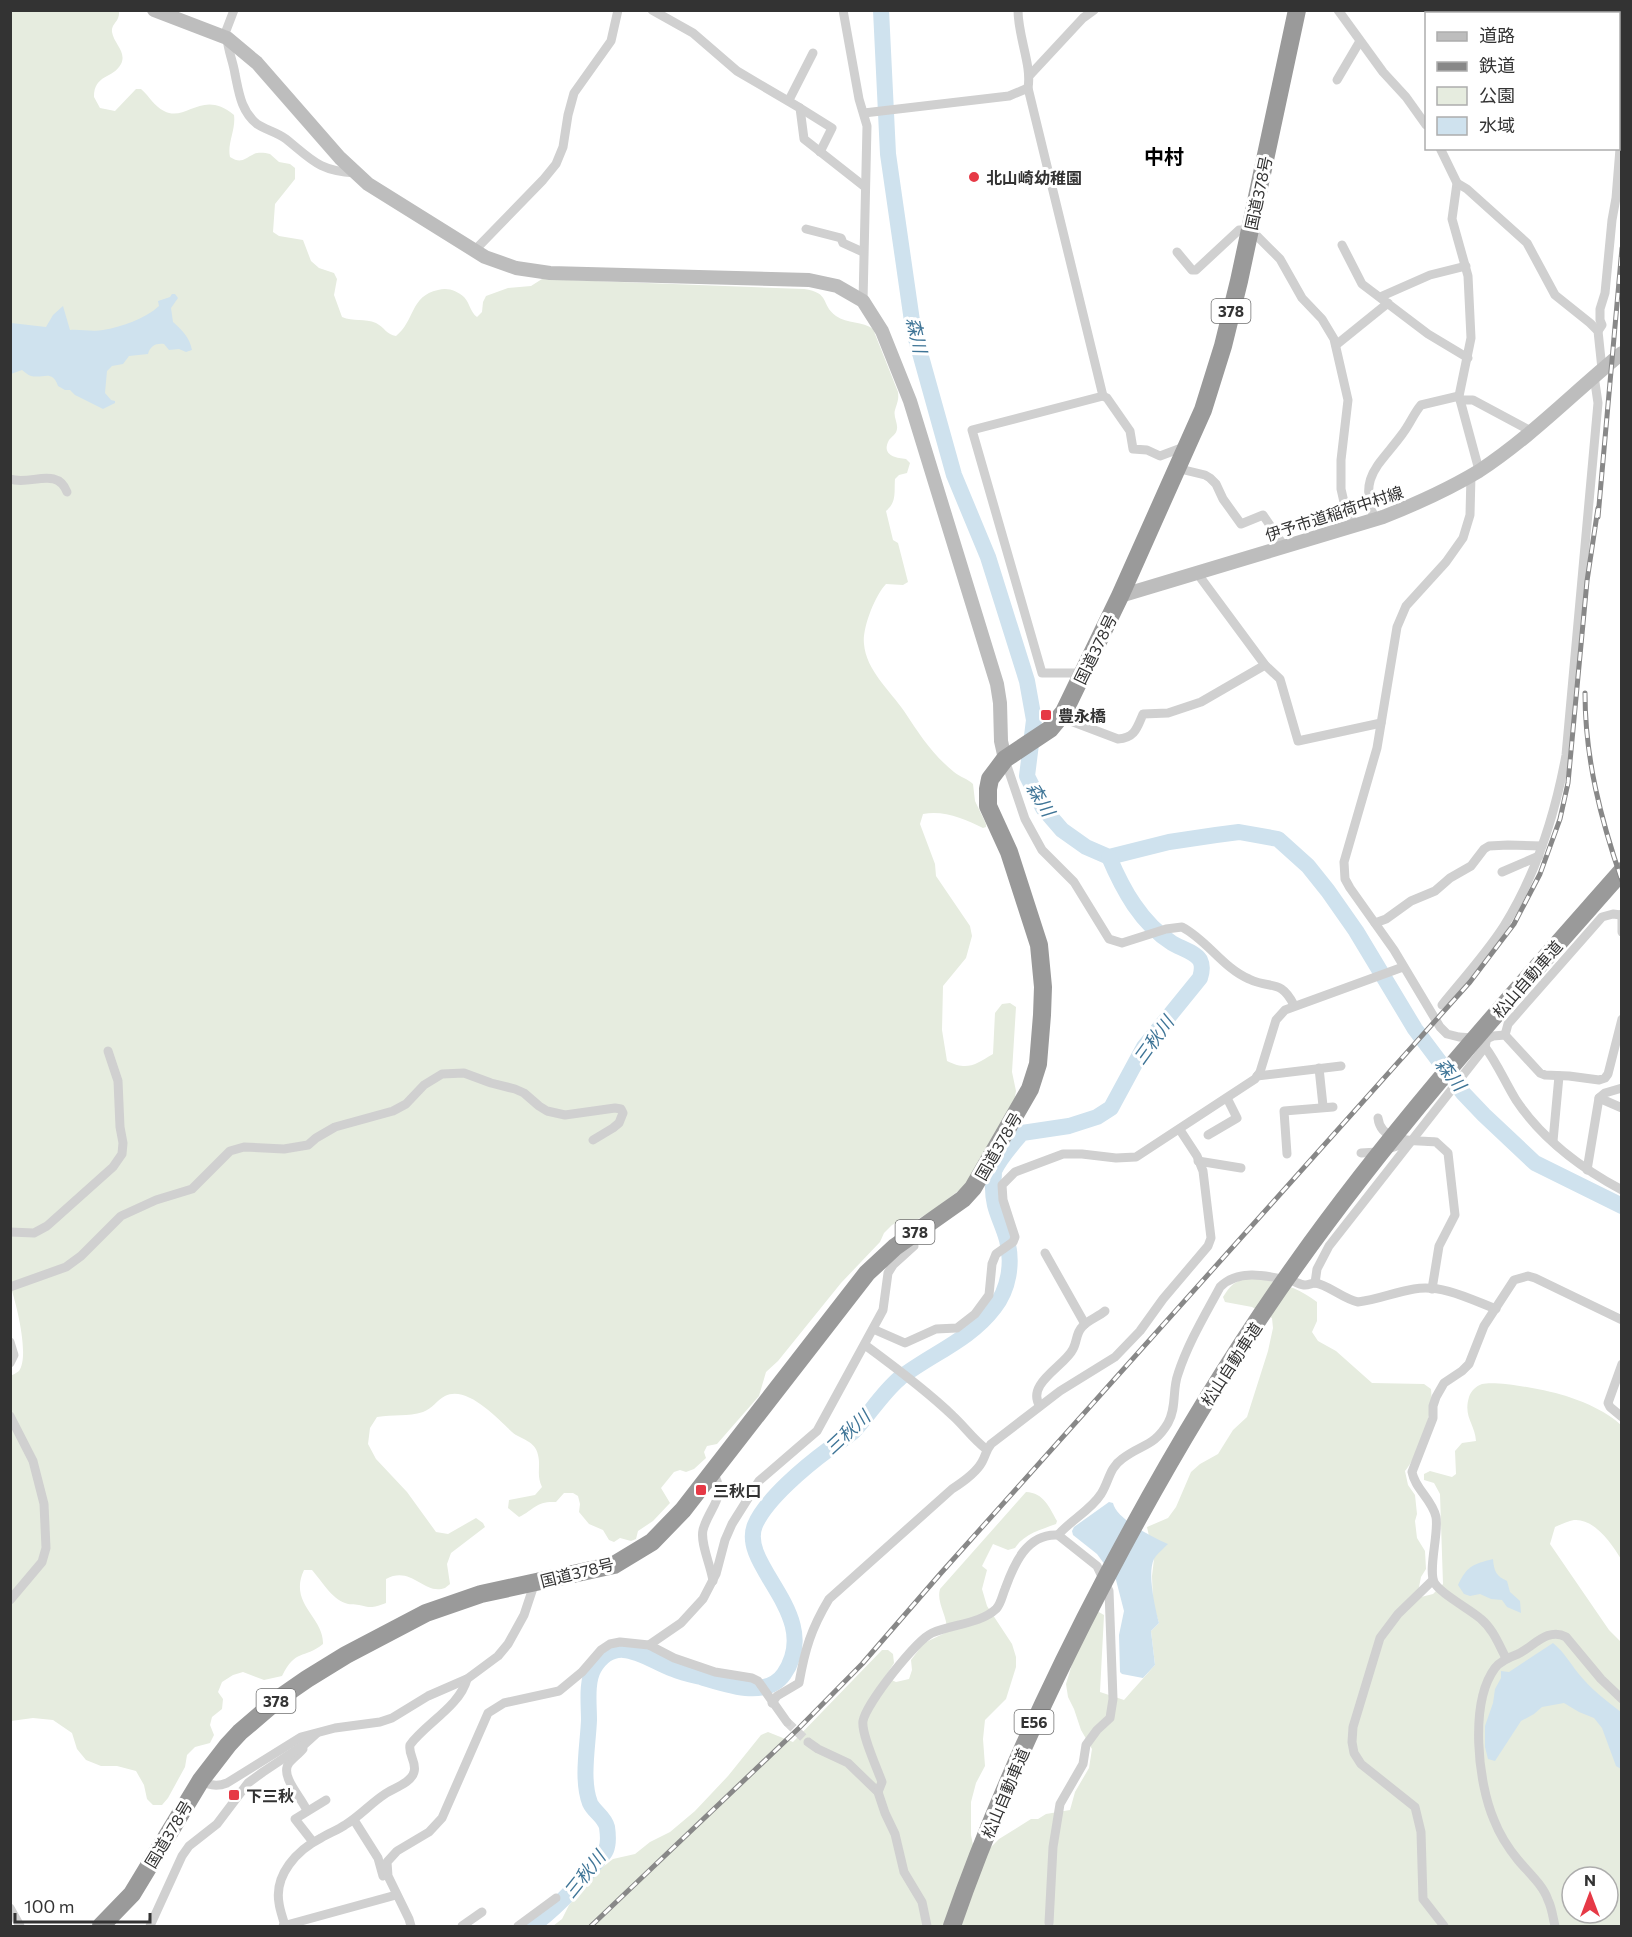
<svg xmlns="http://www.w3.org/2000/svg" width="1632" height="1937" font-family="Commissioner,'Noto Sans JP',sans-serif">
  <rect width="100%" height="100%" fill="#fff"/>
  <g fill="#e6ecdf" fill-rule="evenodd">
    <path d="M11 11H119C120 22 111 23 112 32 114 44 127 52 121 64 113 79 94 74 94 97L100 108 115 111 136 89H141C150 97 154 106 164 111 186 123 202 88 234 115 236 130 227 143 230 157 241 164 244 159 254 154 259 152 265 153 270 154L279 162 290 164 295 168V179L275 204 273 232 279 236 303 240 311 261 319 268 334 273 337 279 334 295 342 317C353 322 365 318 376 323 384 327 387 335 396 336 415 321 410 296 438 290 448 287 457 291 464 297 470 303 470 312 477 317L482 312 483 302 486 296 508 288 531 286 542 279 804 289C831 293 820 304 836 316 847 324 863 321 873 329L898 392C899 400 897 403 895 410 893 416 898 423 897 429 896 435 892 436 889 440 881 455 895 458 906 459L910 463 907 473 899 475 895 479C894 492 897 502 886 511L893 540 898 543 908 582 903 585 886 584C875 595 862 629 864 644 866 670 890 691 904 711 920 735 931 753 954 772 960 777 968 779 973 784L975 801 986 824V827L983 828C965 819 944 810 923 814L920 824 935 864 936 876 970 926 972 936 966 958 943 986 942 1030 947 1061C968 1071 974 1065 993 1054L995 1013 1002 1004 1010 1003 1016 1007 1012 1072 1016 1091 1014 1102 966 1185 932 1211 918 1219 900 1221 892 1225 884 1233 880 1242 841 1283 778 1361 766 1372 759 1396 717 1444 707 1446 704 1452 706 1458 694 1469 686 1472 680 1470 674 1472 661 1488 670 1503 653 1521 638 1531 636 1539 631 1541 620 1538 614 1542 609 1540 603 1530 589 1524 579 1512 580 1504 578 1496 573 1493H564L556 1502C536 1501 535 1509 519 1517L508 1508 509 1500 535 1495 542 1487C536 1474 541 1467 538 1455 535 1440 521 1440 512 1432 497 1418 467 1385 445 1396 437 1400 432 1409 423 1412 408 1417 393 1414 377 1417L370 1428 368 1444 376 1459 407 1492 436 1532 448 1534 476 1518 483 1523 485 1527 451 1553 447 1564 450 1584 445 1588C424 1596 412 1565 386 1579V1603C373 1608 371 1608 359 1605 354 1604 349 1605 345 1603 332 1599 321 1580 312 1570H304C288 1604 324 1617 323 1644 303 1660 296 1648 282 1676L264 1680 243 1672 233 1675 222 1682 218 1692 223 1699 222 1709 212 1717 210 1725 214 1735 210 1743 195 1747 187 1755 185 1767 168 1798 162 1805H153L147 1799 144 1785 136 1771 117 1766H101L86 1760 77 1749 72 1733 53 1720 33 1718 11 1721 10 1376C13 1375 16 1373 19 1371 30 1356 16 1302 10 1285Z"/>
    <path d="M1248 1278C1274 1280 1296 1286 1317 1302V1321L1312 1332 1318 1341 1336 1351 1372 1383 1424 1384 1431 1389C1434 1411 1419 1455 1405 1471L1408 1485 1415 1495 1417 1514 1415 1521 1417 1538 1425 1551 1426 1569 1421 1577 1418 1592 1421 1597 1433 1594 1443 1584 1440 1494 1434 1483 1424 1480V1474L1430 1471 1452 1477 1456 1474 1455 1451 1462 1443 1476 1441C1475 1424 1463 1417 1469 1397 1471 1391 1476 1386 1482 1384 1498 1380 1552 1391 1569 1397 1587 1403 1607 1412 1621 1425V1559C1612 1544 1594 1518 1574 1520 1568 1521 1560 1525 1555 1527L1550 1544 1609 1630 1621 1642V1926H553L562 1919 569 1905 600 1869 613 1859 635 1854 650 1842 670 1832 695 1811 728 1776 761 1735 768 1732 793 1742 882 1650H888L893 1654 894 1663 885 1677 896 1682 909 1679 912 1670 911 1660 924 1643 947 1632C948 1616 936 1603 940 1589L1026 1492C1044 1493 1049 1507 1057 1521L1056 1524C1040 1530 1024 1534 1015 1548L1008 1550 993 1544 982 1566 987 1570 982 1589 987 1606 1012 1644 1016 1657V1667L1006 1699 985 1720 983 1739 985 1766 976 1783 971 1802V1835L973 1845 987 1851 999 1839 1031 1819H1038L1046 1814 1070 1810 1075 1792 1089 1768 1092 1749 1081 1730 1074 1709 1068 1697 1066 1684 1073 1661 1097 1611 1104 1615 1100 1692 1124 1700 1155 1665 1151 1631 1159 1623 1153 1604 1152 1576 1154 1559 1147 1527 1168 1518 1176 1507 1191 1472 1200 1464 1218 1454 1233 1430 1247 1417 1268 1351 1273 1328 1272 1318 1252 1307 1225 1302 1223 1297C1230 1286 1234 1281 1248 1278ZM1572 1877H1608V1913H1572Z"/>
  </g>
  <g fill="#cfe2ee">
    <path d="M172 294H175L178 298 171 308 173 322C182 330 190 338 192 350L186 352 179 349 169 350 164 344C156 343 150 346 148 354L129 356 123 364 112 366 107 371 105 393 111 400 115 401V403L103 409 75 395 70 390H65L58 386C52 369 44 379 31 376 28 375 25 372 22 370L11 374V323L46 327 53 315 63 306 70 330C80 329 93 332 103 330 121 327 145 319 159 306L158 301 170 297Z"/>
    <path d="M1109 1502 1113 1503C1116 1519 1154 1538 1168 1544 1164 1548 1157 1554 1154 1559 1147 1573 1155 1608 1159 1623L1151 1631 1155 1665 1143 1678 1122 1674 1120 1672 1119 1635 1124 1611 1116 1580 1097 1554 1073 1535 1072 1531 1074 1527Z"/>
    <path d="M1493 1559C1494 1571 1496 1576 1507 1581L1510 1592 1520 1601 1521 1613 1507 1607 1502 1600 1491 1599 1480 1594 1470 1596 1464 1594 1458 1585C1467 1566 1473 1564 1493 1559Z"/>
    <path d="M1553 1643C1564 1652 1570 1663 1578 1673 1591 1689 1605 1700 1621 1712V1769L1616 1766 1602 1728 1594 1718 1579 1712 1564 1703 1542 1707 1534 1714 1521 1721 1495 1761 1488 1759 1485 1747V1726L1493 1703 1495 1689 1501 1678V1671L1509 1672Z"/>
  </g>
  <g fill="none" stroke-linecap="round" stroke-linejoin="round">
    <g stroke="#cfe2ee" stroke-width="16">
      <polyline points="881,10 888,154 913,328 954,475 988,557 1027,681 1034,720 1027,776 1043,808 1062,830 1086,847 1109,857 1169,842 1216,835 1239,832 1278,839 1308,866 1328,891 1356,931 1415,1029 1463,1093 1484,1115 1535,1163 1622,1206"/>
      <path d="M532 1926C556 1909 576 1887 595 1864 598 1860 604 1855 606 1850 609 1843 608 1834 607 1827 604 1816 594 1812 590 1803 581 1780 588 1745 589 1720 589 1704 586 1682 594 1668 616 1632 646 1659 673 1669 682 1673 692 1675 701 1677 725 1684 766 1700 784 1674 824 1615 738 1566 755 1525 766 1499 806 1466 829 1449 836 1443 846 1438 853 1432 869 1415 882 1393 900 1378 931 1354 970 1340 994 1308 1009 1289 1013 1263 1007 1240 1001 1218 992 1209 993 1183 994 1182 994 1172 994 1171 999 1160 1014 1142 1022 1133L1069 1126 1097 1117 1111 1108 1144 1047 1200 978C1202 972 1203 966 1200 960 1195 952 1180 948 1172 943 1141 923 1123 890 1109 857"/>
    </g>
    <polyline stroke="#d6d6d6" stroke-width="9" stroke-dasharray="9 4.5" stroke-linecap="butt" points="787,1722 808,1742"/>
    <g stroke="#d0d0d0" stroke-width="9">
      <polyline points="652,10 693,33 737,71 800,108 804,139 865,187"/>
      <polyline points="843,10 859,99 867,126 863,301"/>
      <path d="M1018 10C1018 37 1032 65 1028 88L1103 396 972 430 1042 673H1085"/>
      <polyline points="1338,10 1383,72 1406,97 1426,125"/>
      <polyline points="224,36 234,10"/>
      <path d="M227 38C228 51 233 61 235 74 239 93 241 111 257 124 266 130 277 132 286 139 312 160 319 171 355 173"/>
      <polyline points="1030,75 1083,18 1094,10"/>
      <polyline points="1337,80 1360,41"/>
      <polyline points="789,100 813,53"/>
      <polyline points="800,108 832,128 820,152"/>
      <polyline points="864,113 1009,96 1028,88"/>
      <polyline points="1440,148 1457,183 1452,219 1468,276 1471,338 1459,396 1479,470"/>
      <polyline points="1457,183 1467,189 1527,243 1555,295 1590,323 1598,331 1602,369"/>
      <polyline points="806,229 841,238 843,243 863,252"/>
      <polyline points="1342,245 1362,284 1428,334 1468,358"/>
      <polyline points="474,251 543,180 556,164 563,147 568,115 574,93 611,41 618,10"/>
      <polyline points="1177,252 1192,270 1196,270 1239,230 1251,230 1280,259 1302,298 1322,319 1334,339 1348,400 1341,460 1341,489 1344,502 1354,525"/>
      <polyline points="1380,297 1430,275 1466,266"/>
      <polyline points="1598,331 1602,325 1600,320 1600,309 1605,293 1612,220 1616,198 1622,124"/>
      <polyline points="1336,345 1388,303"/>
      <polyline points="1103,396 1107,398 1130,431 1133,449 1147,450 1160,456 1184,447"/>
      <polyline points="1460,400 1473,400 1531,431"/>
      <polyline points="1176,468 1205,475 1210,478 1216,484 1223,499 1241,524 1263,515 1284,546"/>
      <polyline points="1471,475 1470,515 1463,538 1446,562 1406,606 1397,627 1377,748 1344,862 1345,879 1350,888 1394,950 1440,1027 1447,1034 1459,1037 1486,1039 1493,1036 1505,1035 1540,1073 1545,1075 1569,1076 1599,1080 1605,1078 1608,1074 1622,1019"/>
      <path d="M10 479C30 486 57 466 67 492"/>
      <path d="M1375 519C1357 476 1380 465 1403 433 1410 424 1414 413 1421 405L1459 396"/>
      <polyline points="1197,573 1265,665 1280,679 1298,741 1381,723"/>
      <path d="M1060 717 1118 739C1135 738 1137 728 1143 714L1168 713 1201 702 1265 665"/>
      <path d="M1005 760 1025 819 1042 850 1074 882 1109 939 1122 943 1166 929 1182 927C1207 940 1223 968 1249 979 1272 990 1280 978 1294 1005"/>
      <polyline points="1502,872 1539,856"/>
      <polyline points="1622,914 1622,932"/>
      <polyline points="1375,923 1386,919 1411,901 1435,891 1450,878 1471,866 1484,849 1489,846 1508,845 1542,846"/>
      <path d="M1442 1005C1463 979 1486 954 1504 926 1537 873 1555 815 1566 755L1598 403 1594 376"/>
      <polyline points="1505,1035 1508,1024 1602,917 1613,914 1621,915"/>
      <path d="M1486 1042 1485 1047C1497 1063 1505 1082 1516 1100 1542 1139 1581 1168 1622 1190"/>
      <polyline points="1319,1068 1323,1106"/>
      <polyline points="1257,1076 1341,1066"/>
      <polyline points="1599,1098 1622,1108"/>
      <path d="M1378 1118C1381 1144 1416 1140 1436 1142L1448 1153 1455 1215 1439 1246 1432 1289"/>
      <polyline points="1208,1135 1237,1118 1227,1098"/>
      <polyline points="1553,1141 1559,1076"/>
      <polyline points="1361,1153 1378,1152 1410,1142"/>
      <polyline points="1287,1154 1284,1111 1333,1107"/>
      <polyline points="1198,1161 1241,1168"/>
      <polyline points="1587,1170 1599,1098 1605,1093 1622,1088"/>
      <polyline points="10,1232 34,1233 47,1226 113,1167 122,1154 123,1143 120,1127 118,1081 108,1051"/>
      <polyline points="1045,1253 1085,1324"/>
      <polyline points="1315,1283 1317,1269 1329,1246 1485,1047"/>
      <polyline points="10,1287 66,1267 81,1256 121,1216 156,1200 192,1189 230,1151 244,1147 284,1149 308,1145 316,1138 335,1127 393,1111 406,1104 424,1085 442,1074 464,1073 491,1083 515,1089 524,1093 539,1106 547,1111 565,1115 615,1108 621,1109 623,1113 619,1123 613,1128 593,1140"/>
      <polyline points="873,1329 905,1343 936,1329 957,1328 975,1314 989,1295 992,1264 996,1254 1013,1242 1015,1237 1003,1200 1002,1185 1015,1172 1063,1154 1082,1154 1116,1158 1136,1157 1255,1079 1260,1072 1276,1020 1285,1010 1403,967"/>
      <polyline points="10,1342 14,1355 10,1363"/>
      <path d="M865 1345C895 1367 926 1390 953 1416 965 1427 972 1438 986 1449"/>
      <polyline points="1622,1364 1608,1403 1610,1407 1622,1417"/>
      <path d="M1040 1406C1025 1384 1065 1366 1073 1349 1077 1342 1076 1333 1082 1327 1088 1320 1098 1317 1105 1311"/>
      <polyline points="10,1416 33,1461 44,1504 46,1548 42,1562 10,1600"/>
      <path d="M713 1473C728 1497 709 1507 703 1530 700 1543 711 1566 713 1581"/>
      <path d="M1058 1535C1071 1520 1091 1510 1101 1494 1109 1482 1109 1468 1122 1459 1141 1444 1154 1447 1168 1423 1177 1407 1172 1390 1178 1374 1188 1343 1205 1315 1220 1287 1239 1268 1268 1276 1292 1281 1296 1282 1301 1285 1305 1285 1309 1285 1312 1283 1315 1283 1327 1284 1343 1299 1358 1302 1377 1300 1395 1292 1414 1289 1442 1284 1470 1299 1496 1309"/>
      <polyline points="1433,1580 1398,1614 1380,1638 1353,1727 1352,1742 1354,1753 1361,1764 1415,1807 1421,1832 1423,1899 1444,1926"/>
      <polyline points="649,1645 681,1623 703,1599 716,1574 725,1540 732,1524 759,1481 817,1431 883,1310 888,1273 893,1265 914,1246 911,1234"/>
      <path d="M1506 1658C1499 1645 1493 1629 1481 1619 1470 1609 1439 1593 1434 1582 1428 1569 1439 1533 1436 1517 1432 1499 1415 1489 1412 1472L1433 1418V1406L1436 1397 1444 1383 1462 1371 1469 1364 1484 1326 1514 1280 1528 1276 1535 1278 1622 1320"/>
      <path d="M772 1703 777 1696 799 1683C805 1649 811 1629 829 1599L952 1489C963 1482 976 1473 982 1462 986 1455 986 1450 991 1444L1060 1391 1115 1357 1140 1331 1163 1299 1208 1246 1211 1238 1203 1171 1197 1156 1180 1130"/>
      <polyline points="808,1742 818,1749 848,1763 878,1792 885,1813 895,1834 904,1872 922,1902 927,1926"/>
      <path d="M303 1749C299 1754 293 1758 289 1763 279 1776 303 1799 307 1811"/>
      <path d="M201 1780C209 1786 217 1787 227 1783L301 1737 335 1728 380 1722 392 1718 428 1696 467 1679 498 1656 508 1644 524 1615 535 1582"/>
      <path d="M878 1792 882 1782C877 1768 861 1734 863 1721 866 1704 916 1640 932 1633 952 1624 980 1624 996 1609 1001 1604 1002 1596 1005 1589 1014 1564 1027 1533 1058 1535L1097 1566 1109 1591 1113 1699 1110 1718 1097 1730 1086 1745 1083 1764 1060 1804 1053 1847 1049 1923"/>
      <polyline points="354,1820 378,1858 383,1876"/>
      <polyline points="313,1842 295,1819 326,1800"/>
      <polyline points="10,1908 20,1926"/>
      <polyline points="150,1926 182,1856 189,1846 217,1824 248,1783 263,1772 305,1744 316,1734"/>
      <polyline points="283,1926 396,1895"/>
      <path d="M285 1926C283 1918 280 1911 279 1903 274 1875 297 1850 321 1838 329 1833 338 1830 345 1825 360 1816 371 1803 385 1794 394 1788 411 1783 414 1772 417 1762 408 1755 410 1745 425 1724 460 1706 467 1679"/>
      <polyline points="411,1926 409,1919 388,1876 387,1862 397,1851 429,1832 442,1818 488,1713 504,1703 559,1691 582,1672 601,1650 610,1644 620,1642 649,1645 674,1658 715,1672 752,1678 758,1681 787,1722"/>
      <polyline points="462,1926 482,1912"/>
      <polyline points="518,1926 556,1898"/>
      <path d="M1555 1926C1553 1918 1552 1908 1548 1900 1543 1885 1528 1872 1518 1860 1509 1849 1499 1833 1494 1820 1478 1783 1469 1703 1495 1668 1500 1661 1510 1657 1518 1654 1534 1646 1548 1627 1566 1637L1601 1679 1622 1699"/>
    </g>
    <g stroke="#bdbdbd" stroke-width="14">
      <polyline points="154,10 227,38 257,63 340,158 368,184 485,257 516,268 550,273 809,280 837,286 863,301 882,331 910,401 997,684 1000,703 1001,741 1005,759"/>
      <path d="M1120 596 1383 517C1416 504 1449 489 1479 471 1531 437 1574 392 1622 353"/>
    </g>
    <g stroke="#9a9a9a" stroke-width="18">
      <polyline points="101,1926 132,1894 201,1780 228,1745 240,1732 281,1697 307,1679 346,1655 426,1613 481,1594 614,1565 652,1542 683,1510 867,1273 895,1247 963,1199 973,1188 1030,1089 1038,1064 1042,1015 1043,987 1039,945 1009,852 988,806 988,789 990,779 1005,759 1050,729 1064,712 1120,596 1203,410 1223,346 1239,281 1297,10"/>
      <path d="M952 1926C994 1805 1048 1688 1108 1574 1164 1468 1225 1364 1295 1266 1394 1126 1509 999 1622 871"/>
    </g>
    <g stroke="#888" stroke-width="5">
      <g id="rail">
        <polyline points="1598,517 1622,248"/>
        <path d="M1585 693C1585 759 1601 820 1622 881"/>
        <polyline points="591,1926 799,1728 862,1664 941,1573 1470,982 1514,924 1540,874 1560,819 1568,783 1587,581 1598,508"/>
      </g>
    </g>
    <use href="#rail" stroke="#fff" stroke-width="3" stroke-dasharray="9" stroke-linecap="butt"/>
  </g>
  <g fill="#e63946" stroke="#fff" stroke-width="2">
    <circle cx="974" cy="177" r="6"/>
    <rect x="1040" y="709" width="12" height="12" rx="3"/>
    <rect x="695" y="1484" width="12" height="12" rx="3"/>
    <rect x="228" y="1789" width="12" height="12" rx="3"/>
  </g>
  <g text-anchor="middle" dominant-baseline="central" stroke-width="6" stroke-linejoin="round" paint-order="stroke">
    <g fill="#fff" stroke="#707070" stroke-width="1.5">
      <rect x="1211.5" y="299" width="39" height="24" rx="4.5"/>
      <rect x="895.5" y="1220" width="39" height="24" rx="4.5"/>
      <rect x="256.5" y="1689" width="39" height="24" rx="4.5"/>
      <rect x="1014.5" y="1710" width="39" height="24" rx="4.5"/>
    </g>
    <g font-size="15" font-weight="bold" fill="#333">
      <text x="1231" y="311">378</text>
      <text x="915" y="1232">378</text>
      <text x="276" y="1701">378</text>
      <text x="1034" y="1722">E56</text>
    </g>
    <g font-size="16" font-weight="bold" fill="#333" stroke="#fff" text-anchor="start">
      <text x="986" y="177">北山崎幼稚園</text>
      <text x="1058" y="715">豊永橋</text>
      <text x="713" y="1490">三秋口</text>
      <text x="246" y="1795">下三秋</text>
    </g>
    <g font-size="16" fill="#333" stroke="#fff">
      <text transform="translate(1258 193) rotate(-78)">国道378号</text>
      <text transform="translate(1334 513) rotate(-18)">伊予市道稲荷中村線</text>
      <text transform="translate(1095 649) rotate(-64)">国道378号</text>
      <text transform="translate(1527 979) rotate(-49)">松山自動車道</text>
      <text transform="translate(998 1146) rotate(-60)">国道378号</text>
      <text transform="translate(1231 1364) rotate(-57)">松山自動車道</text>
      <text transform="translate(577 1572) rotate(-14)">国道378号</text>
      <text transform="translate(1005 1793) rotate(-67)">松山自動車道</text>
      <text transform="translate(168 1834) rotate(-59)">国道378号</text>
    </g>
    <g font-size="18" font-style="italic" fill="#3f7597" stroke="#fff">
      <text transform="translate(917 335) rotate(77)">森川</text>
      <text transform="translate(1041 799) rotate(59)">森川</text>
      <text transform="translate(1153 1040) rotate(-54)">三秋川</text>
      <text transform="translate(1451 1074) rotate(52)">森川</text>
      <text transform="translate(847 1432) rotate(-43)">三秋川</text>
      <text transform="translate(584 1874) rotate(-51)">三秋川</text>
    </g>
    <g font-size="20" font-weight="bold" fill="#000" stroke="#fff">
      <text x="1164" y="156">中村</text>
    </g>
  </g>
  <rect width="1632" height="1937" fill="none" stroke="#333333" stroke-width="24"/>
  <rect x="1425" y="12" width="195" height="138" fill="#ffffff" stroke="#adadad" stroke-width="1.5"/>
  <rect x="1437" y="32" width="30" height="9" fill="#bdbdbd" stroke="#adadad" stroke-width="1.5"/>
  <text x="1479" y="42" font-size="18" fill="#333333">道路</text>
  <rect x="1437" y="62" width="30" height="9" fill="#888888" stroke="#adadad" stroke-width="1.5"/>
  <text x="1479" y="72" font-size="18" fill="#333333">鉄道</text>
  <rect x="1437" y="87" width="30" height="18" fill="#e6ecdf" stroke="#adadad" stroke-width="1.5"/>
  <text x="1479" y="102" font-size="18" fill="#333333">公園</text>
  <rect x="1437" y="117" width="30" height="18" fill="#cfe2ee" stroke="#adadad" stroke-width="1.5"/>
  <text x="1479" y="132" font-size="18" fill="#333333">水域</text>
  <g transform="translate(1590 1895)"><circle r="28" fill="#ffffff" stroke="#adadad" stroke-width="1.5"/>
  <path d="M0-4.5L10 22L0 15L-10 22Z" fill="#e63946"/>
  <text y="-9" font-size="16" font-weight="bold" text-anchor="middle" fill="#333333">N</text>
  </g>
  <path d="M15 1913v9h135v-9" fill="none" stroke="#333333" stroke-width="3"/>
  <text x="24" y="1913" font-size="18" fill="#333333" stroke="#ffffff" stroke-width="4.5" paint-order="stroke">100 m</text>
</svg>
